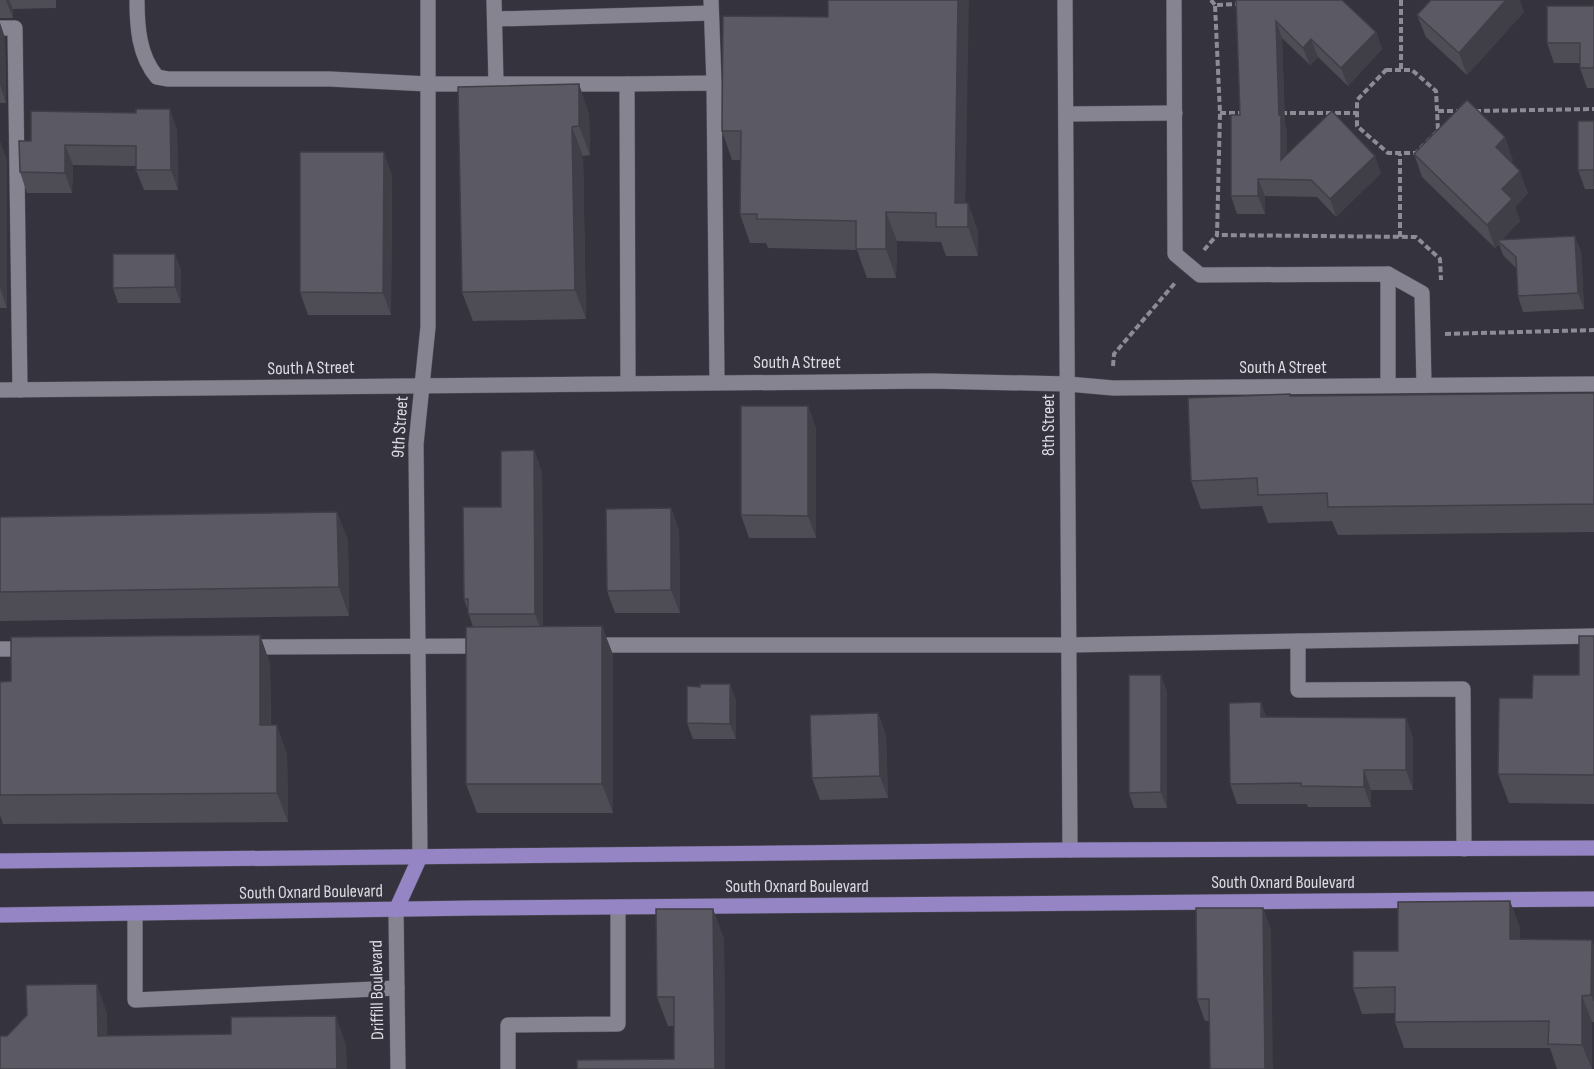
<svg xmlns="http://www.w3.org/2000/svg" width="1594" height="1069" font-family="'Sofia Sans Condensed',sans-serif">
  <rect width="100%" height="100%" fill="#35333e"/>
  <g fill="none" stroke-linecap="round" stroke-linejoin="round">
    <g stroke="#52515a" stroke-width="16">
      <g id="minor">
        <path d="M137 0C137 27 139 56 157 77L168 79H330L428 84H627"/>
        <polyline points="494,0 496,83"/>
        <polyline points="711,0 714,83"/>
        <polyline points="1065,0 1070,850"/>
        <polyline points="1174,0 1175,254 1200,275 1388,274 1422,293 1424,385"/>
        <polyline points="495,19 711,13"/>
        <polyline points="0,28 15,28 20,390"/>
        <polyline points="1066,114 1175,113"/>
        <polyline points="628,383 627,84 714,83 717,382"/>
        <polyline points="1388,385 1388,274"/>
        <polyline points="0,390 931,381 1068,384 1113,388 1594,384"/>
        <polyline points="1298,641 1298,690 1463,689 1464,849"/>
        <polyline points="588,645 1069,645 1594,636"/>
        <polyline points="246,647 486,646"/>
        <polyline points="0,649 30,649"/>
        <polyline points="420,857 416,444 428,327 428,0"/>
        <polyline points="396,910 398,1069"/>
        <polyline points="135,914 135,1000 397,988"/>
        <polyline points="508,1069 508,1025 618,1024 618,907"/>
      </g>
    </g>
    <g stroke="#52515a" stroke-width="16">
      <g id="major">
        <polyline points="0,861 1070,850 1594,848"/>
        <polyline points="396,910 420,857"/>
        <polyline points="0,915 476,908 1594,899"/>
      </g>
    </g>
    <g stroke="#8d8b94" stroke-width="4" stroke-dasharray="6 3" stroke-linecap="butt">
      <polyline points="1211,0 1215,5"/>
      <polyline points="1401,0 1401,70"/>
      <polyline points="1241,4 1215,5 1220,113 1217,235 1416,237 1440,259 1441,280"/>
      <polygon points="1386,70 1412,70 1436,91 1438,131 1416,153 1388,153 1357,126 1357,100"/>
      <polyline points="1438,111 1461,111"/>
      <polyline points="1475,111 1594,109"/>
      <polyline points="1220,113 1243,113"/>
      <polyline points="1281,113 1357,113"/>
      <polyline points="1400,237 1400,154"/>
      <polyline points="1204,250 1217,235"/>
      <polyline points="1445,334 1594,330"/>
      <polyline points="1113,366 1114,354 1175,283"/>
    </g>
    <use href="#minor" stroke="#868490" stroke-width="15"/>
    <use href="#major" stroke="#9585c5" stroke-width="15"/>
  </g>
  <g fill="#4e4d56">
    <polygon points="0,0 56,0 56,8 13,9 13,18 0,18"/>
    <polygon points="1236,0 1376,32 1382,49 1348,86 1318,57 1310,65 1282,38 1285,125 1287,132 1287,154 1381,173 1336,217 1317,197 1265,196 1265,214 1237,214 1231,196 1240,115"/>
    <polygon points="1594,0 1594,88 1587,88 1580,68 1580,63 1554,63 1547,43 1594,6"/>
    <polygon points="1524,12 1467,75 1426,37 1417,15"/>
    <polygon points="723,16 966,203 968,203 978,232 978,256 946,256 941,242 897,241 896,278 867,278 857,250 768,248 766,243 750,243 740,214 740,160 732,160 722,131"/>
    <polygon points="0,23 5,38 6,103 0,103"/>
    <polygon points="458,87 589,113 590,155 583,156 586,319 473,321 462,292"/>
    <polygon points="1594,121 1594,189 1585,189 1578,170"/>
    <polygon points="177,129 178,190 144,190 136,170 136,166 73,165 72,193 27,193 20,172 31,141"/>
    <polygon points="0,142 7,161 7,308 0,308"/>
    <polygon points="1414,154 1513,160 1511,162 1528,193 1515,207 1520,221 1503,239 1581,251 1584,309 1523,312 1518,296 1516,268 1503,255 1499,244 1495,248 1422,177"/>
    <polygon points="392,175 391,315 308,315 300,292"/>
    <polygon points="181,269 181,303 118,303 113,288"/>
    <polygon points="1594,393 1594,532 1338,535 1332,521 1268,523 1262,506 1201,509 1191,481 1291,396"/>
    <polygon points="808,406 816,429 816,538 749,538 741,515"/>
    <polygon points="534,450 542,473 543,627 602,626 613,655 613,813 477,813 466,784 473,627 464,599 501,507"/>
    <polygon points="671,508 679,531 680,613 615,613 607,591"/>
    <polygon points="337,512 348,541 349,616 0,621 0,517"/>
    <polygon points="260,635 270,664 271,725 287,754 288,822 3,824 0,815 0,682 11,681"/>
    <polygon points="1594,636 1594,804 1509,803 1498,774 1532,698 1579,675"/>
    <polygon points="1167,691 1167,808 1134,808 1129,793"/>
    <polygon points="736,700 736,739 693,739 687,723"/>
    <polygon points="878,713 886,736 888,798 820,800 812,778"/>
    <polygon points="1267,717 1406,718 1413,738 1413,790 1371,790 1371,807 1308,807 1307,804 1237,804 1230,784"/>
    <polygon points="1263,908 1271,930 1209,1021 1205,1021 1197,999"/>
    <polygon points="1520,927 1520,939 1592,940 1594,946 1594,1022 1592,1022 1592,1069 1557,1069 1550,1048 1404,1048 1395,1022 1395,1013 1362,1014 1353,988 1398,951"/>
    <polygon points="724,938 725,1069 577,1069 674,1059 674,1026 668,1026 657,997"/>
  </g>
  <g fill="#403e46">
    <polygon points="6,0 9,0 13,9 13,18"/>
    <polygon points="958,0 969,0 965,227 955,203"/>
    <polygon points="1506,0 1520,0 1524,12 1467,75 1459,53"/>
    <polygon points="1276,21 1282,38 1285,125 1287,132 1287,178 1281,160"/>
    <polygon points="0,23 5,38 6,103 0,85"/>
    <polygon points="1376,32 1382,49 1348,86 1341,68"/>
    <polygon points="1311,39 1318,57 1310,65 1303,48"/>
    <polygon points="579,84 589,113 590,155 579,126"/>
    <polygon points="170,109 177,129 178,190 171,170"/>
    <polygon points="572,127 583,156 586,319 575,290"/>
    <polygon points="1505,137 1513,160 1504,169 1496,147"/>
    <polygon points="0,142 7,161 7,308 0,288"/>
    <polygon points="65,145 73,165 72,193 65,173"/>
    <polygon points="384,152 392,175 391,315 383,293"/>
    <polygon points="1375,156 1381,173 1336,217 1330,199"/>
    <polygon points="1520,171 1528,193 1515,207 1520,221 1500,242 1497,240 1499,244 1495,248 1487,225 1502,189"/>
    <polygon points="1258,179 1265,196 1265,214 1258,196"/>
    <polygon points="968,203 978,232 978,256 968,227"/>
    <polygon points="886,212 897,241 896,278 886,249"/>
    <polygon points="1575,236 1581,251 1584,309 1578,293"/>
    <polygon points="175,254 181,269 181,303 175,287"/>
    <polygon points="808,406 816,429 816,538 808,516"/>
    <polygon points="534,450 542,473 543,636 535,614"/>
    <polygon points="671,508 679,531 680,613 671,590"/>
    <polygon points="337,512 348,541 349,616 339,587"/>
    <polygon points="602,626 613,655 613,813 602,784"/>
    <polygon points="260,635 270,664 271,754 260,725"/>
    <polygon points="1161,675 1167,691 1167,808 1161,792"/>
    <polygon points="730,684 736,700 736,739 730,724"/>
    <polygon points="1261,702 1269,723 1261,717"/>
    <polygon points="878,713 886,736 888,798 880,776"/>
    <polygon points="1406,718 1413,738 1413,790 1406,770"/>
    <polygon points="277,725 287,754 288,822 277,793"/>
    <polygon points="1364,770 1371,790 1371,807 1364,787"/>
    <polygon points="1510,901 1520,927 1520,965 1510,939"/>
    <polygon points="1263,908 1271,930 1273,1069 1265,1069"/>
    <polygon points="713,909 724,938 725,1069 715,1069"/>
    <polygon points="1592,940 1594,946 1594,1002 1591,995"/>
    <polygon points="97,984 107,1013 108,1065 98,1036"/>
    <polygon points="1582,996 1592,1022 1592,1069 1582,1045"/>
    <polygon points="336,1016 346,1045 347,1069 337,1069"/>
  </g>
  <g fill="#5b5964" stroke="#403e46" stroke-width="1.5">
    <polygon points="828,0 958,0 955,203 968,203 968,227 936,227 936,213 886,212 886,249 856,249 856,221 757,219 757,214 740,214 741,131 722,131 723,16 828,17"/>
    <polygon points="1236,0 1342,0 1376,32 1341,68 1311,39 1303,48 1276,21 1279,115 1281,115 1281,160 1332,111 1375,156 1330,199 1311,180 1258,179 1258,196 1231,196 1231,115 1240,115"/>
    <polygon points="1431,0 1506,0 1459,53 1417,15"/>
    <polygon points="1594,0 1594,68 1580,68 1580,43 1547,43 1547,6 1594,6"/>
    <polygon points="579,84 579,126 572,127 575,290 462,292 458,87"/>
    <polygon points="1467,100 1505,137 1496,147 1520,171 1502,189 1512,199 1487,225 1414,154"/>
    <polygon points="136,109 170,109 171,170 136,170 136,146 65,145 65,173 20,172 19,141 31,141 31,111 136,113"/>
    <polygon points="1578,121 1594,121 1594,186 1594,170 1578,170"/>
    <polygon points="300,152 384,152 383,293 300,292"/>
    <polygon points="1575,236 1578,293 1518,296 1516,257 1497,240"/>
    <polygon points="113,254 175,254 175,287 113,288"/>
    <polygon points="1594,393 1594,504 1328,507 1327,493 1258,495 1257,478 1191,481 1188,398 1290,394 1290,396"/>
    <polygon points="741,406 808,406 808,516 741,515"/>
    <polygon points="534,450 535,614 468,614 468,599 464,599 463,507 501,507 501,451"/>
    <polygon points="671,508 671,590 607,591 606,509"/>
    <polygon points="337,512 339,587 0,592 0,517"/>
    <polygon points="602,626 602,784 466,784 466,627"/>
    <polygon points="260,635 260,725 277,725 277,793 0,795 0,682 11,681 11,637"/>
    <polygon points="1579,636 1594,636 1594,775 1498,774 1499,698 1532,698 1533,675 1579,675"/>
    <polygon points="1129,675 1161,675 1161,792 1129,793"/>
    <polygon points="700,684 730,684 730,724 687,723 687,686 700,687"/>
    <polygon points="1261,702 1261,717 1406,718 1406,770 1364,770 1364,787 1301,786 1301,783 1230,784 1229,703"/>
    <polygon points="878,713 880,776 812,778 810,715"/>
    <polygon points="1510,901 1510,939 1592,940 1591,995 1582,996 1582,1045 1548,1044 1549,1021 1395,1022 1395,987 1353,988 1353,951 1398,951 1398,902"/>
    <polygon points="1196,908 1263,908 1265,1069 1210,1069 1209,999 1197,999"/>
    <polygon points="656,909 713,909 715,1069 577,1069 577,1060 674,1059 674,997 657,997"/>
    <polygon points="97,984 98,1036 231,1034 231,1017 336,1016 337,1069 0,1069 0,1036 7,1036 27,1015 26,985"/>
  </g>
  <g text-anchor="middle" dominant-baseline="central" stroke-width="5" stroke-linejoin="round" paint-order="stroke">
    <g font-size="18" fill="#dcdbe2" stroke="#35333e">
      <text x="797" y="362">South A Street</text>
      <text x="1283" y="367">South A Street</text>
      <text transform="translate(311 368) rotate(-1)">South A Street</text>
      <text transform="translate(1048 425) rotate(-90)">8th Street</text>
      <text transform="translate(400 427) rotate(-86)">9th Street</text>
      <text x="1283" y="882">South Oxnard Boulevard</text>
      <text x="797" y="886">South Oxnard Boulevard</text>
      <text transform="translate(311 892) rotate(-1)">South Oxnard Boulevard</text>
      <text transform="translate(377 990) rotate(-91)">Driffill Boulevard</text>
    </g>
  </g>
</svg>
